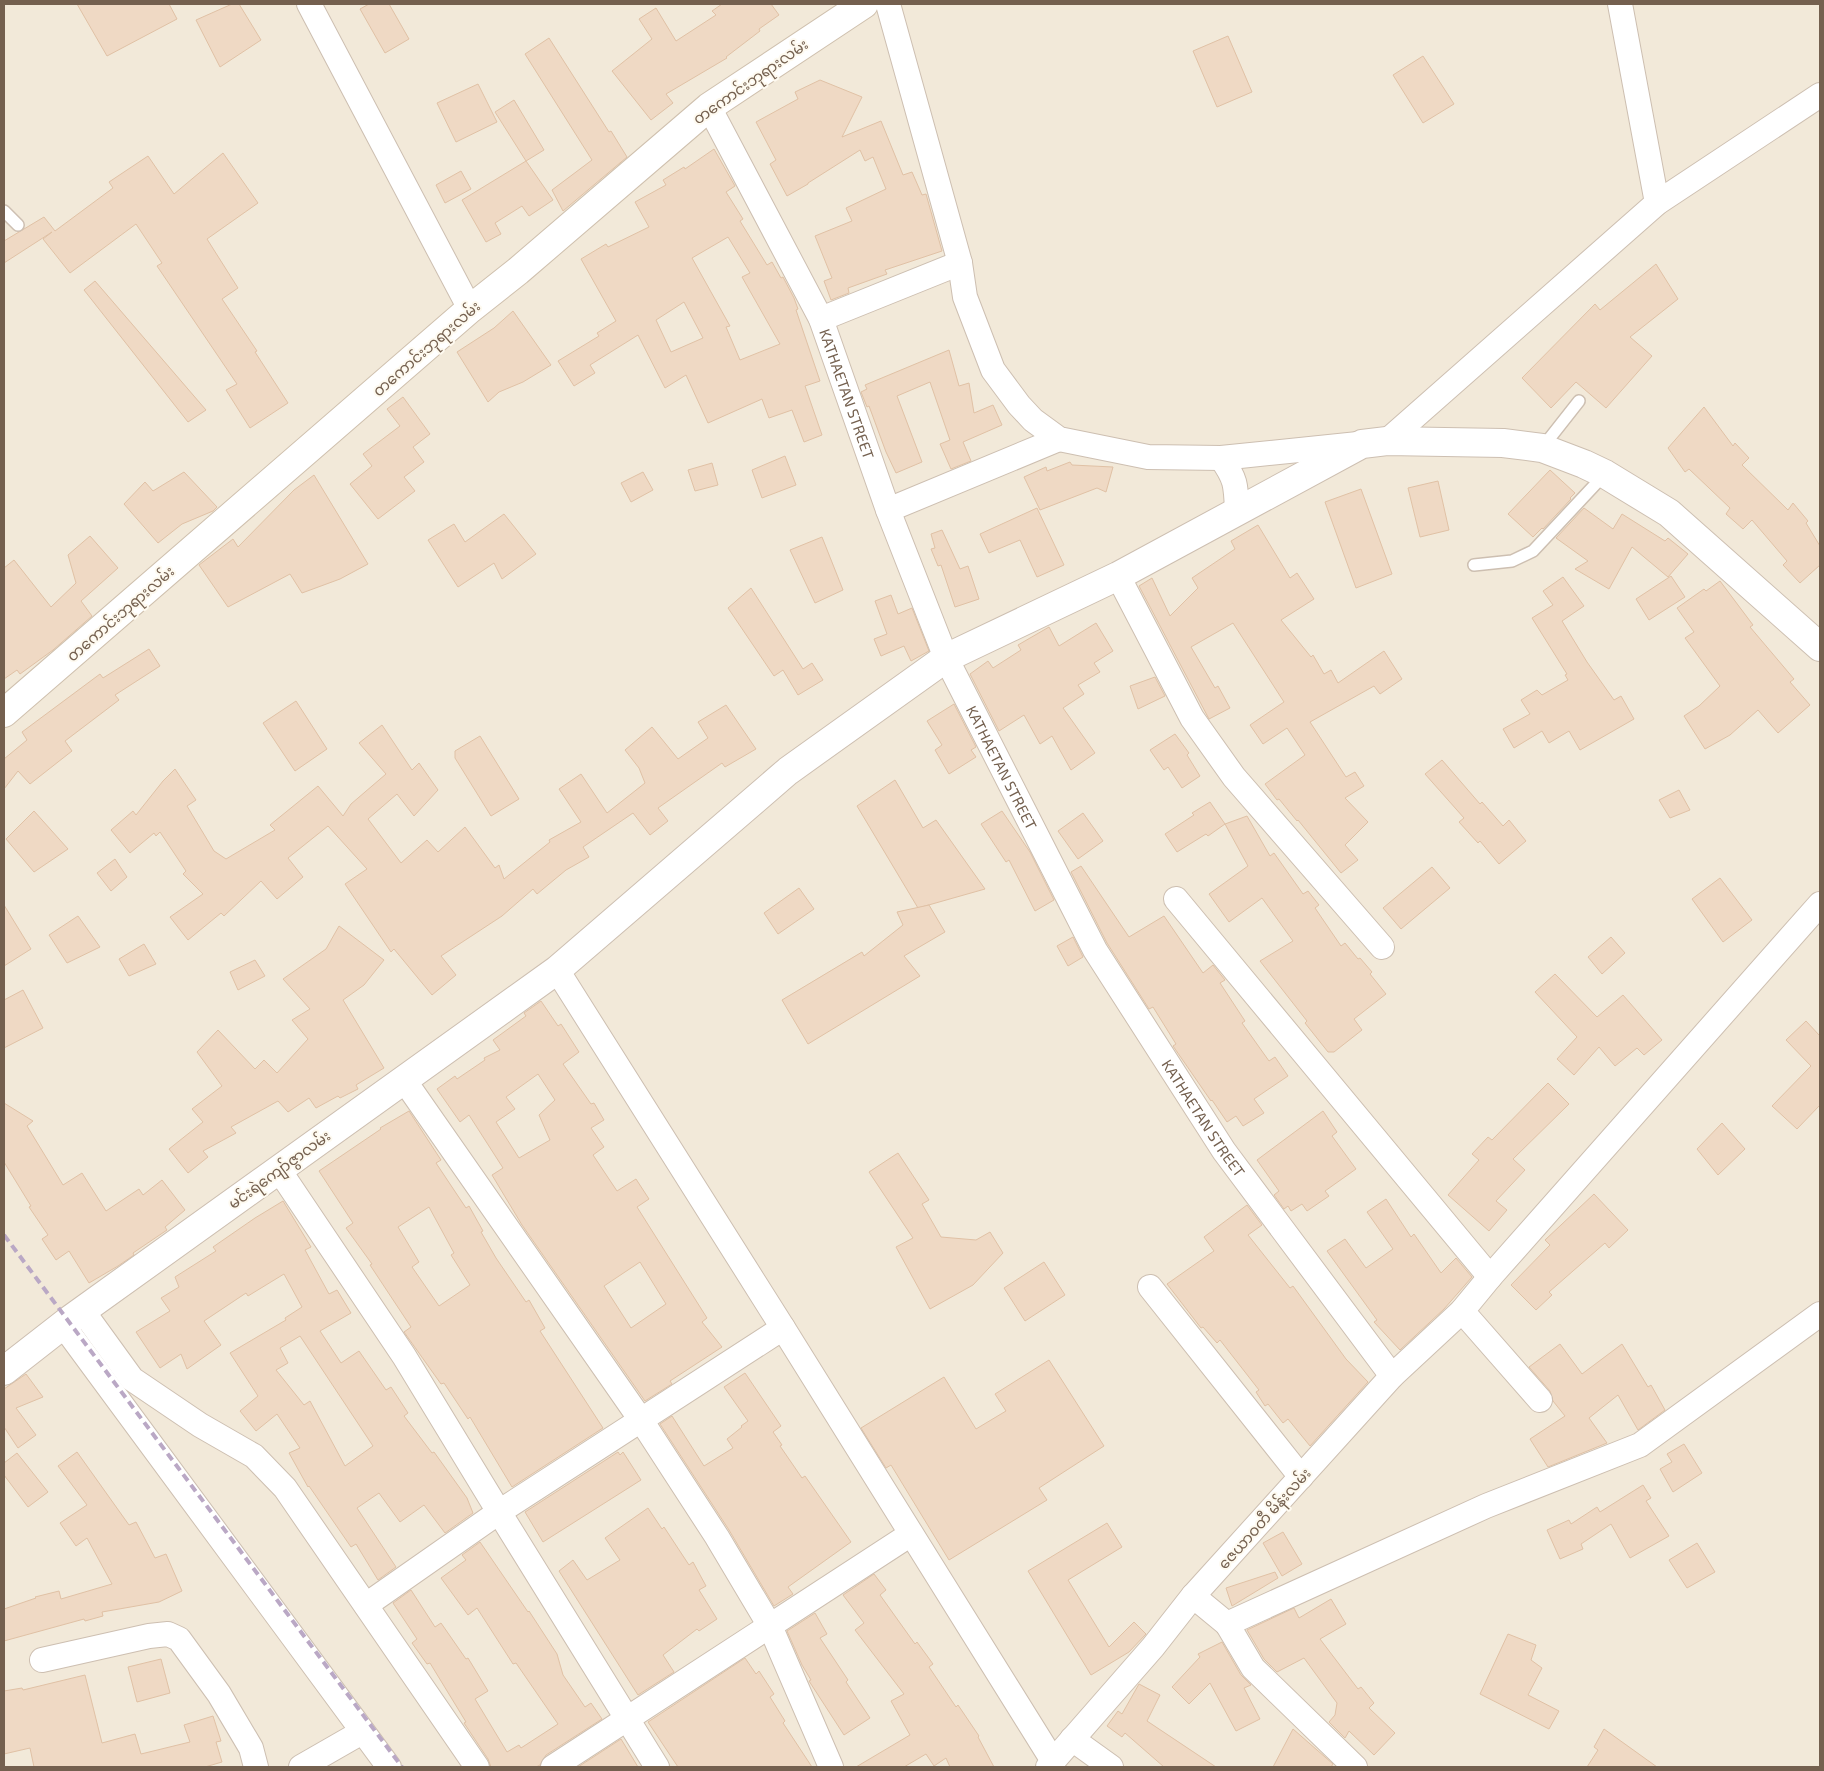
<svg xmlns="http://www.w3.org/2000/svg" width="1824" height="1771" font-family="'Exo 2','Noto Sans Myanmar',sans-serif">
  <rect width="100%" height="100%" fill="#fbf6ea"/>
  <rect fill="#f2e9d9" x="4" y="4" width="1816" height="1763"/>
  <g fill="#efd9c4" stroke="#e0c1a5" fill-rule="evenodd">
    <polygon points="77,4 169,4 177,19 107,56"/>
    <polygon points="232,4 239,4 261,40 220,67 196,20"/>
    <polygon points="369,4 389,4 409,39 385,53 360,9"/>
    <polygon points="722,4 771,4 779,15 759,29 760,31 726,57 727,58 666,94 673,103 651,120 612,71 652,39 639,19 656,8 676,41 716,15 712,11"/>
    <polygon points="1228,36 1252,92 1217,107 1193,51"/>
    <polygon points="549,38 609,132 611,131 627,157 563,211 552,190 592,160 525,54"/>
    <polygon points="1423,56 1454,104 1423,123 1393,75"/>
    <polygon points="820,80 862,97 842,137 881,121 903,175 912,172 922,195 926,194 942,251 885,270 887,274 848,288 849,293 831,300 824,281 832,278 815,236 852,221 846,208 886,189 873,157 865,161 860,150 808,183 808,184 787,196 770,164 776,160 756,122 798,99 795,92"/>
    <polygon points="478,84 497,122 456,142 437,103"/>
    <polygon points="514,100 544,150 526,161 495,112"/>
    <path d="M714 149 735 186 726 192 743 219 740 221 767 265 772 262 781 278 783 277 794 298 798 309 796 310 820 381 805 386 822 435 804 442 792 410 769 418 762 399 708 423 686 375 665 388 638 335 590 365 595 373 574 386 558 361 599 336 597 333 616 321 581 259 606 244 608 247 649 227 635 202 666 185 663 180 684 167 685 169ZM728 237 750 273 742 277 780 344 740 360 726 327 730 326 692 258ZM684 302 703 338 671 352 656 320Z"/>
    <polygon points="223,153 258,203 207,239 238,288 222,299 257,351 255,352 288,403 250,428 226,390 237,384 157,266 162,263 136,224 70,273 43,239 52,232 4,263 4,241 44,217 55,231 113,188 109,182 148,156 174,194"/>
    <polygon points="526,161 553,200 529,216 522,206 495,223 501,234 486,242 462,200"/>
    <polygon points="461,171 471,189 445,203 436,185"/>
    <polygon points="1656,264 1678,299 1630,337 1652,356 1606,408 1576,382 1551,408 1522,378 1595,304 1600,310"/>
    <polygon points="95,281 206,410 188,422 84,290"/>
    <polygon points="513,311 551,365 523,382 499,392 488,402 457,352 494,328"/>
    <polygon points="949,350 959,386 969,383 974,413 993,405 1002,425 963,442 971,461 951,469 940,444 950,440 930,382 897,396 922,462 896,473 886,452 869,406 867,407 861,392 867,389 865,385"/>
    <polygon points="403,397 430,434 413,447 424,462 404,477 415,491 378,519 350,484 372,466 363,454 400,426 387,409"/>
    <polygon points="1704,407 1733,446 1735,443 1749,458 1742,465 1788,510 1793,503 1808,521 1806,523 1820,546 1820,565 1800,583 1783,565 1787,561 1752,520 1743,529 1726,514 1730,508 1689,469 1685,472 1668,448"/>
    <polygon points="785,456 796,485 762,498 752,470"/>
    <polygon points="1070,462 1072,465 1113,467 1106,492 1097,488 1040,510 1024,477 1046,467 1047,471"/>
    <polygon points="712,463 718,485 695,491 688,470"/>
    <polygon points="1550,470 1575,493 1570,498 1571,499 1543,529 1542,528 1533,537 1508,514"/>
    <polygon points="184,472 217,507 213,511 182,524 158,543 124,504 145,482 153,491"/>
    <polygon points="643,472 653,490 631,502 621,483"/>
    <polygon points="314,475 368,564 340,579 302,593 290,574 228,607 199,565 233,539 238,547 294,490"/>
    <polygon points="1438,481 1449,530 1420,537 1408,488"/>
    <polygon points="1361,489 1392,574 1356,588 1325,502"/>
    <polygon points="1037,508 1064,565 1037,577 1020,540 989,553 980,534"/>
    <polygon points="1584,508 1613,529 1622,514 1665,541 1668,538 1688,554 1668,577 1632,547 1609,589 1575,569 1588,561 1556,538"/>
    <polygon points="504,514 536,554 502,579 494,563 458,587 428,540 454,524 465,542"/>
    <polygon points="1258,525 1290,578 1297,573 1314,599 1281,620 1311,657 1313,655 1324,674 1331,670 1338,683 1384,651 1402,679 1380,694 1374,686 1310,722 1346,777 1355,772 1364,786 1345,798 1368,822 1345,845 1358,860 1341,873 1298,820 1297,821 1279,799 1277,800 1265,784 1305,755 1287,728 1263,744 1250,725 1284,702 1233,623 1191,647 1215,688 1218,686 1230,708 1209,719 1139,586 1152,578 1170,616 1198,588 1192,578 1235,549 1231,541"/>
    <polygon points="942,530 960,569 968,566 979,599 955,607 941,565 938,566 931,549 935,548 931,534"/>
    <polygon points="90,536 118,568 81,601 92,616 53,650 20,674 17,670 4,679 4,568 14,560 51,607 76,583 68,555"/>
    <polygon points="822,537 843,590 815,603 790,550"/>
    <polygon points="1671,576 1685,597 1649,620 1636,599"/>
    <polygon points="1563,577 1584,606 1562,621 1587,662 1614,700 1621,696 1634,719 1580,750 1569,731 1549,743 1542,731 1514,748 1503,729 1530,714 1521,700 1537,690 1542,695 1568,680 1565,675 1567,674 1532,618 1553,605 1543,591"/>
    <polygon points="1720,581 1753,625 1750,627 1794,679 1790,682 1810,705 1778,733 1758,710 1730,735 1705,749 1684,716 1699,706 1720,686 1685,638 1694,632 1677,608 1704,589 1706,591"/>
    <polygon points="751,588 803,669 812,663 823,680 798,695 783,670 774,676 728,608"/>
    <polygon points="891,595 898,614 912,608 929,651 911,661 904,646 881,656 874,639 887,634 875,601"/>
    <polygon points="1096,623 1113,651 1094,663 1100,672 1078,685 1084,694 1063,708 1095,753 1071,770 1052,736 1040,744 1024,715 999,731 970,674 988,661 993,668 1021,650 1018,645 1049,627 1059,646"/>
    <polygon points="149,649 160,666 115,695 119,700 65,741 72,751 30,784 18,771 4,789 4,759 27,740 22,732 100,674 103,678"/>
    <polygon points="1155,677 1165,696 1138,709 1130,686"/>
    <polygon points="296,701 327,749 295,771 263,723"/>
    <polygon points="954,704 976,747 971,750 976,757 949,774 935,750 942,745 927,721"/>
    <polygon points="726,705 756,749 725,767 722,763 658,808 668,821 650,835 633,813 583,847 589,857 566,870 537,894 533,889 502,916 441,956 456,975 432,995 394,949 391,952 345,884 367,869 328,826 288,858 303,877 277,899 261,881 224,916 221,913 188,940 170,917 203,894 183,874 186,871 160,832 156,836 154,833 130,853 111,830 133,811 136,815 163,781 175,769 196,800 187,806 214,851 226,859 275,830 270,825 318,786 343,816 351,804 386,774 359,743 382,725 412,770 419,763 438,790 414,816 397,794 368,819 401,863 427,840 438,852 465,827 495,868 499,865 504,879 550,842 549,840 581,822 559,789 581,774 607,813 645,783 639,768 625,750 652,727 678,759 708,738 698,722"/>
    <polygon points="1175,734 1189,753 1187,755 1200,776 1182,788 1168,767 1164,770 1150,750"/>
    <polygon points="480,736 519,799 491,816 455,758 455,751"/>
    <polygon points="1442,760 1480,804 1482,802 1503,826 1509,820 1526,841 1499,864 1480,841 1478,843 1459,822 1464,818 1425,774"/>
    <polygon points="895,780 923,828 936,820 985,889 918,908 857,806"/>
    <polygon points="1679,790 1690,810 1670,818 1659,800"/>
    <polygon points="1210,802 1225,824 1208,836 1206,834 1177,852 1165,834 1194,815 1192,813"/>
    <polygon points="34,811 68,849 34,872 6,839"/>
    <polygon points="1002,811 1030,852 1054,900 1035,911 1009,860 1006,862 981,824"/>
    <polygon points="1083,813 1103,841 1078,859 1058,831"/>
    <polygon points="1247,816 1270,856 1274,853 1303,894 1308,891 1319,905 1315,908 1341,946 1345,943 1358,959 1360,958 1372,972 1370,974 1386,994 1354,1019 1362,1030 1334,1052 1328,1052 1305,1023 1307,1021 1260,961 1293,941 1262,898 1229,922 1209,894 1248,866 1225,824"/>
    <polygon points="115,859 127,877 111,891 97,873"/>
    <polygon points="1081,866 1129,937 1164,916 1203,973 1213,965 1225,980 1220,983 1245,1021 1242,1023 1269,1061 1275,1057 1288,1076 1254,1099 1264,1113 1243,1126 1236,1116 1227,1122 1212,1100 1211,1101 1173,1046 1176,1044 1153,1007 1149,1009 1107,943 1071,872"/>
    <polygon points="1432,867 1450,888 1401,929 1383,908"/>
    <polygon points="1720,878 1752,920 1723,942 1692,899"/>
    <polygon points="799,888 814,909 778,934 764,913"/>
    <polygon points="4,905 31,949 4,966"/>
    <polygon points="929,905 945,932 904,956 920,976 808,1044 782,1000 862,952 864,956 903,925 897,912"/>
    <polygon points="78,916 100,947 67,963 49,935"/>
    <polygon points="339,926 384,960 364,985 343,1000 384,1068 356,1085 358,1089 340,1098 338,1096 316,1108 309,1098 288,1112 278,1101 231,1127 236,1133 203,1151 208,1157 188,1173 169,1149 203,1122 192,1109 222,1086 197,1052 218,1030 255,1069 264,1060 277,1073 308,1039 292,1020 310,1009 283,979 326,949"/>
    <polygon points="1073,937 1083,957 1068,966 1057,946"/>
    <polygon points="1611,937 1625,953 1602,974 1588,957"/>
    <polygon points="144,944 156,964 129,976 119,959"/>
    <polygon points="255,960 265,976 238,990 230,972"/>
    <polygon points="1555,974 1597,1017 1623,995 1662,1040 1644,1055 1637,1048 1615,1066 1599,1047 1574,1075 1557,1059 1577,1037 1535,992"/>
    <polygon points="23,990 43,1028 4,1048 4,1000"/>
    <path d="M541 1001 558 1026 561 1024 579 1052 563 1064 591 1104 594 1103 604 1120 591 1128 604 1147 593 1155 617 1191 636 1179 649 1199 637 1207 707 1318 702 1322 722 1347 670 1381 672 1384 645 1401 522 1225 492 1175 503 1168 469 1115 460 1122 437 1089 455 1076 457 1079 485 1060 484 1058 500 1050 493 1040 526 1016 524 1013ZM538 1074 555 1100 539 1115 550 1140 519 1158 496 1122 515 1109 506 1097ZM640 1262 666 1304 631 1328 604 1286Z"/>
    <polygon points="1806,1021 1820,1036 1820,1105 1797,1129 1772,1106 1811,1066 1786,1040"/>
    <polygon points="1548,1083 1569,1104 1513,1159 1525,1170 1496,1201 1507,1210 1489,1231 1448,1195 1479,1160 1472,1154 1488,1137 1492,1140"/>
    <polygon points="4,1103 33,1121 27,1126 63,1185 82,1173 106,1211 139,1189 143,1195 162,1180 185,1210 165,1227 167,1230 133,1253 134,1255 118,1266 89,1283 69,1251 56,1260 42,1239 48,1235 29,1207 31,1206 4,1162"/>
    <path d="M409 1111 441 1160 436 1163 466 1208 469 1206 483 1231 481 1232 496 1258 526 1302 529 1300 545 1328 540 1331 603 1428 512 1487 470 1417 468 1419 444 1383 441 1384 404 1332 411 1327 370 1265 372 1264 346 1228 353 1223 319 1171 381 1129 380 1128ZM429 1207 454 1253 451 1255 470 1285 439 1306 412 1267 419 1262 398 1227Z"/>
    <polygon points="1323,1111 1337,1132 1332,1136 1356,1169 1325,1191 1329,1196 1307,1211 1302,1204 1291,1211 1288,1206 1284,1209 1274,1195 1279,1191 1257,1160"/>
    <polygon points="1722,1123 1745,1149 1718,1175 1697,1149"/>
    <polygon points="898,1153 929,1200 922,1204 941,1237 976,1240 990,1232 1003,1253 973,1285 930,1309 896,1247 913,1238 869,1172"/>
    <polygon points="1594,1194 1628,1230 1609,1248 1605,1243 1549,1292 1552,1295 1536,1310 1511,1285 1550,1245 1545,1240"/>
    <polygon points="1386,1199 1411,1237 1414,1234 1441,1273 1456,1258 1472,1277 1444,1309 1400,1350 1374,1322 1377,1320 1327,1251 1345,1239 1366,1268 1393,1249 1367,1212"/>
    <path d="M283 1201 311 1247 305 1250 329 1294 337 1290 351 1313 320 1331 341 1363 359 1351 386 1390 391 1387 408 1413 404 1416 432 1453 434 1452 467 1498 473 1513 445 1533 424 1505 400 1522 379 1493 357 1508 396 1567 378 1580 356 1544 351 1547 309 1486 308 1487 289 1453 300 1448 277 1414 256 1431 240 1411 258 1396 230 1353 286 1320 285 1318 302 1307 284 1274 248 1296 246 1293 204 1321 221 1345 187 1369 181 1354 160 1368 136 1332 170 1311 161 1298 179 1287 175 1277 216 1251 213 1247 255 1218ZM300 1336 373 1446 345 1466 310 1401 304 1405 276 1370 288 1363 280 1348Z"/>
    <polygon points="1247,1205 1262,1225 1248,1235 1290,1288 1293,1286 1346,1359 1368,1382 1310,1446 1288,1419 1283,1423 1268,1404 1265,1406 1256,1392 1259,1390 1220,1340 1217,1343 1203,1327 1201,1328 1167,1284 1214,1251 1204,1237"/>
    <polygon points="1044,1262 1065,1295 1025,1321 1004,1288"/>
    <polygon points="1560,1344 1582,1374 1622,1344 1648,1387 1651,1385 1665,1410 1638,1430 1618,1395 1589,1418 1607,1443 1548,1467 1530,1439 1565,1416 1553,1401 1550,1391 1529,1367"/>
    <polygon points="1049,1360 1104,1446 1039,1488 1047,1500 949,1560 891,1465 886,1468 861,1428 944,1377 976,1429 1006,1411 995,1394"/>
    <polygon points="745,1373 781,1426 773,1432 782,1445 780,1446 802,1478 805,1476 851,1542 788,1587 793,1594 774,1606 729,1530 660,1424 672,1416 704,1466 733,1448 727,1439 742,1427 741,1426 748,1421 724,1387"/>
    <polygon points="26,1374 43,1397 16,1408 36,1435 18,1448 4,1427 4,1389"/>
    <polygon points="1684,1444 1702,1473 1673,1492 1660,1469 1672,1462 1667,1454"/>
    <polygon points="77,1452 129,1525 136,1522 155,1558 166,1554 182,1591 159,1602 102,1612 103,1616 85,1621 84,1619 4,1641 4,1609 36,1598 35,1597 59,1591 61,1599 112,1584 87,1538 76,1546 60,1523 87,1505 58,1466"/>
    <polygon points="618,1452 620,1455 623,1452 641,1480 543,1542 525,1512"/>
    <polygon points="17,1453 48,1492 28,1507 4,1475 4,1463"/>
    <polygon points="1643,1485 1651,1498 1646,1501 1669,1536 1630,1558 1611,1524 1581,1544 1583,1549 1560,1559 1547,1530 1569,1520 1571,1524 1597,1507 1600,1512"/>
    <polygon points="648,1508 662,1529 664,1527 689,1565 693,1562 706,1586 699,1590 717,1619 699,1631 697,1629 663,1655 674,1672 638,1695 559,1571 573,1560 587,1580 620,1560 605,1538"/>
    <polygon points="1107,1523 1122,1547 1068,1580 1109,1647 1134,1622 1146,1634 1129,1652 1091,1675 1028,1571"/>
    <polygon points="1283,1532 1302,1564 1282,1576 1263,1543"/>
    <polygon points="480,1542 528,1612 529,1611 557,1654 563,1675 585,1707 591,1703 602,1719 546,1755 540,1765 536,1767 491,1767 488,1759 464,1723 466,1722 430,1663 427,1664 412,1643 417,1639 393,1603 411,1590 435,1627 441,1623 466,1659 468,1658 488,1691 475,1699 507,1752 519,1745 521,1748 558,1724 516,1663 513,1664 477,1608 468,1615 441,1578 466,1560 462,1555"/>
    <polygon points="1697,1543 1715,1572 1687,1588 1669,1560"/>
    <polygon points="1275,1572 1278,1578 1232,1606 1226,1588"/>
    <polygon points="874,1574 886,1590 880,1595 915,1644 917,1642 933,1664 929,1667 956,1707 958,1705 979,1736 978,1737 994,1767 950,1767 946,1758 934,1766 926,1754 904,1767 856,1767 910,1735 891,1701 904,1694 855,1630 864,1623 843,1595"/>
    <polygon points="1331,1599 1346,1624 1320,1639 1358,1689 1361,1687 1374,1703 1369,1708 1395,1733 1374,1755 1349,1731 1345,1738 1329,1722 1335,1715 1337,1703 1304,1658 1277,1672 1264,1659 1247,1630 1294,1608 1299,1618"/>
    <polygon points="815,1613 827,1634 820,1638 848,1680 846,1682 870,1718 844,1735 809,1681 811,1680 802,1665 787,1631"/>
    <polygon points="1508,1634 1536,1645 1531,1660 1542,1668 1528,1695 1559,1711 1549,1729 1480,1694"/>
    <polygon points="1222,1642 1241,1675 1251,1685 1244,1688 1260,1719 1236,1731 1210,1683 1189,1704 1172,1687 1200,1657 1198,1654"/>
    <polygon points="745,1658 756,1674 759,1671 774,1694 770,1697 785,1721 783,1723 812,1767 678,1767 648,1722"/>
    <polygon points="161,1659 170,1693 137,1702 128,1667"/>
    <polygon points="85,1675 102,1743 135,1734 141,1754 190,1742 184,1725 213,1716 221,1741 216,1742 222,1762 205,1767 34,1767 30,1748 4,1754 4,1691 22,1688 23,1690"/>
    <polygon points="1139,1684 1160,1695 1147,1721 1216,1767 1164,1767 1125,1733 1122,1737 1107,1726 1118,1711 1122,1714"/>
    <polygon points="1293,1729 1333,1764 1331,1767 1273,1767"/>
    <polygon points="1604,1729 1657,1767 1587,1767 1598,1750 1594,1747"/>
    <polygon points="621,1739 638,1767 578,1767"/>
  </g>
  <g fill="none" stroke-linecap="round" stroke-linejoin="round">
    <g stroke="#cdbfb1" stroke-width="14">
      <g id="service">
        <polyline points="4,211 18,225"/>
        <polyline points="1542,448 1579,401"/>
        <polyline points="1474,565 1512,561 1533,551 1605,474"/>
      </g>
    </g>
    <g stroke="#cdbfb1" stroke-width="26">
      <g id="minor">
        <polyline points="309,4 470,309"/>
        <polyline points="888,4 960,263 965,297 993,370 1019,405 1033,420 1059,439 1148,457 1221,458 1358,444"/>
        <polyline points="1620,4 1657,203"/>
        <path id="s1" d="M709 107 821 319 888 510 946 658 1095 950 1224 1151 1392 1376"/>
        <polyline points="821,319 960,263"/>
        <polyline points="1387,441 1657,203 1820,95"/>
        <path d="M1221 458C1236 479 1236 485 1237 511"/>
        <polyline points="888,510 1059,439"/>
        <polyline points="1118,576 1192,718 1234,777 1382,947"/>
        <polyline points="1176,899 1490,1277"/>
        <polyline points="557,970 783,1328 1053,1761"/>
        <polyline points="404,1080 641,1420 717,1537 770,1626 831,1767"/>
        <polyline points="279,1170 404,1356 499,1512 657,1767"/>
        <polyline points="1150,1287 1301,1477"/>
        <polyline points="82,1310 132,1379 200,1425 254,1456 285,1488 477,1767"/>
        <polyline points="1462,1311 1540,1400"/>
        <polyline points="63,1325 389,1767"/>
        <polyline points="1193,1596 1227,1624 1253,1668 1355,1767"/>
        <polyline points="366,1605 499,1512 783,1328"/>
        <polyline points="1227,1624 1486,1506 1640,1445 1820,1314"/>
        <polyline points="42,1660 149,1636 168,1634 179,1639 219,1694 251,1748 256,1767"/>
        <polyline points="1072,1739 1111,1767"/>
        <polyline points="301,1767 362,1732"/>
        <polyline points="553,1767 911,1534"/>
        <polyline points="1048,1767 1153,1647 1193,1596 1392,1376 1462,1311 1490,1277 1820,904"/>
      </g>
    </g>
    <g stroke="#cdbfb1" stroke-width="30">
      <polyline id="tertiary" points="4,1371 68,1321 557,970 788,771 946,658 1118,576 1362,444 1387,441 1503,443 1542,448 1584,464 1605,474 1669,513 1820,647"/>
    </g>
    <g stroke="#cfc0ae" stroke-width="30">
      <polyline id="secondary" points="4,713 470,309 518,271 709,107 864,4"/>
    </g>
    <use href="#service" stroke="#fff" stroke-width="11"/>
    <use href="#minor" stroke="#fff" stroke-width="24"/>
    <use href="#tertiary" stroke="#fff" stroke-width="28"/>
    <use href="#secondary" stroke="#fff" stroke-width="28"/>
    <polyline stroke="#baa8c5" stroke-width="4" stroke-dasharray="8 5" stroke-linecap="butt" points="4,1235 402,1767"/>
  </g>
  <g text-anchor="middle" dominant-baseline="central" stroke-width="4" stroke-linejoin="round" paint-order="stroke">
    <g font-size="15" fill="#74604f" stroke="#fefaf0">
      <text transform="translate(750 81) rotate(-35)">တကောင်းဘုရားလမ်း</text>
      <text transform="translate(426 348) rotate(-41)">တကောင်းဘုရားလမ်း</text>
      <text stroke="none"><textPath href="#s1" startOffset="319">KATHAETAN STREET</textPath></text>
      <text transform="translate(120 613) rotate(-41)">တကောင်းဘုရားလမ်း</text>
      <text stroke="none"><textPath href="#s1" startOffset="724">KATHAETAN STREET</textPath></text>
      <text stroke="none"><textPath href="#s1" startOffset="1129">KATHAETAN STREET</textPath></text>
      <text transform="translate(279 1169) rotate(-36)">မင်းရဲကျော်ဇွာလမ်း</text>
      <text transform="translate(1264 1518) rotate(-48)">ဇေယာဝတီ မိန်းလမ်း</text>
    </g>
  </g>
  <rect width="1824" height="1771" fill="none" stroke="#74604f" stroke-width="10"/>
</svg>
